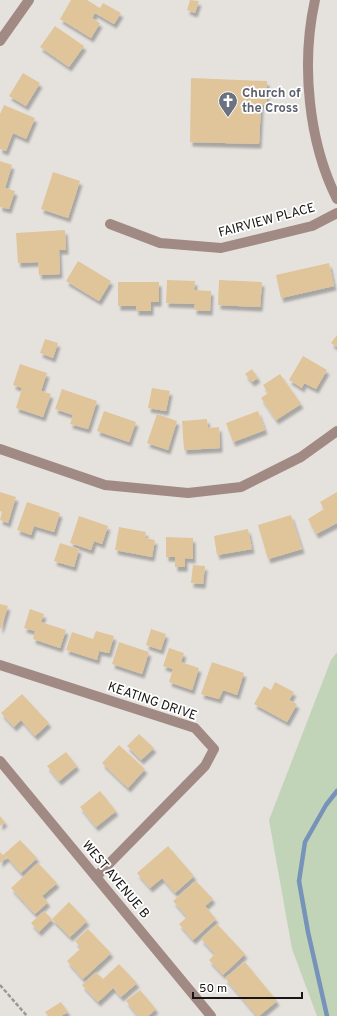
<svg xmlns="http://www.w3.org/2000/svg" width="337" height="1016" font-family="Overpass,sans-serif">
  <defs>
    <filter id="shadow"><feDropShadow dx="2.5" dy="4.5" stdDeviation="1" flood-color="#0004"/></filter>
  </defs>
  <rect width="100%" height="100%" fill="#e5e2de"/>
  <polygon fill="#c2d4b7" points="337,652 337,1016 317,1016 292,949 269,820 331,660"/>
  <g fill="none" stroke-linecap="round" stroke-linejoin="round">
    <polyline stroke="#7793b9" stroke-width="4.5" points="327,1016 308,932 299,881 305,842 326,805 337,791"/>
  </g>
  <g fill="#e0c59a" filter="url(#shadow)">
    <polygon points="71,0 87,0 100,8 103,3 121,13 114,24 95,13 92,18 100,23 91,38 60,19"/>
    <polygon points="190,0 199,1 195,13 187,10"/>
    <polygon points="55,26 84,46 69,67 40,47"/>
    <polygon points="23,73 40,83 26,106 9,96"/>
    <polygon points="191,78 267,81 267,105 261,105 259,144 190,142"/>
    <polygon points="4,105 35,118 26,139 13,133 6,151 0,149 0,114"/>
    <polygon points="0,161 12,165 5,188 15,191 9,209 0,207"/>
    <polygon points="53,172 80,181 68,218 41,209"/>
    <polygon points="65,230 66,250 59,250 60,274 39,275 38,262 18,263 16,233"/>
    <polygon points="78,261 111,281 99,301 66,281"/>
    <polygon points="329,263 334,286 281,298 276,275"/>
    <polygon points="167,280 195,281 194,290 211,291 210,311 194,310 195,304 166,303"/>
    <polygon points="219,280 262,282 260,307 218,305"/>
    <polygon points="118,282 159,282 159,302 151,302 151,311 136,311 136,306 118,306"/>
    <polygon points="337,335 337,347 331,343"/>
    <polygon points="45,339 58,343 53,358 40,353"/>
    <polygon points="303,356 327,370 316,389 304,383 302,388 289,380"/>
    <polygon points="20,364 47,373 41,391 51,394 43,417 16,408 22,388 13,385"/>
    <polygon points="252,369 258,378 252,382 245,374"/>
    <polygon points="280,374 301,404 276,420 261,398 268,393 263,385"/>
    <polygon points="152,388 170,391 166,411 148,408"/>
    <polygon points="62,389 97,401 88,429 70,424 73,415 55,409"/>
    <polygon points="104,411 136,422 129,442 97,431"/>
    <polygon points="258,411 265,430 233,442 226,423"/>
    <polygon points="157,414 177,421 168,450 147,443"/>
    <polygon points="207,419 208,428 219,427 220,448 184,450 182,421"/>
    <polygon points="0,492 16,497 8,523 0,520 2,512 0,511"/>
    <polygon points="337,492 337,523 316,534 308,519 324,509 320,502"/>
    <polygon points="27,502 60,513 54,532 34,526 31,535 17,530"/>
    <polygon points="291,515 302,549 268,559 258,525"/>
    <polygon points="79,516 108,526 102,544 94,541 91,550 70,543"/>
    <polygon points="119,527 146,532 145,538 155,540 152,557 115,550"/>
    <polygon points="248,529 252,549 217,555 214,536"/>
    <polygon points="166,537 193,538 193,559 185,558 185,567 175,567 175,557 166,557"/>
    <polygon points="60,543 79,549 74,567 54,561"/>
    <polygon points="193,565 205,566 203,584 191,583"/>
    <polygon points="0,604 8,606 1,629 0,628"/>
    <polygon points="30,609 44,614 41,622 66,630 60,648 33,639 35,631 24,628"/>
    <polygon points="151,629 166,634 161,650 146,645"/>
    <polygon points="96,631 114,636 109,653 99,651 97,660 66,650 72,632 93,639"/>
    <polygon points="119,642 149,652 142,674 112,664"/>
    <polygon points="169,648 184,653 181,662 199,668 192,690 169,682 173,669 163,666"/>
    <polygon points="212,662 244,673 237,695 223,690 219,699 201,694"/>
    <polygon points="275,682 294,692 289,700 297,704 287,722 254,704 264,686 271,690"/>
    <polygon points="22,694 49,723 35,736 21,720 14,727 1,713"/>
    <polygon points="139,734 154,748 141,760 127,746"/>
    <polygon points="119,745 145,769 128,788 102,763"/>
    <polygon points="66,752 77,766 59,781 47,766"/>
    <polygon points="100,791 116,811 96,827 80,807"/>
    <polygon points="0,816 5,822 0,826"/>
    <polygon points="20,840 37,858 21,873 7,857 0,863 0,852 3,855"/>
    <polygon points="168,846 194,876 175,893 162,878 150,888 137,873"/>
    <polygon points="38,863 57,883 42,896 48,902 35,914 11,888"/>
    <polygon points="196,881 213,899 205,906 216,919 193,940 179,924 187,917 173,901"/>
    <polygon points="69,902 87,921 70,937 52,919"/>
    <polygon points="44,911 52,919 39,932 31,923"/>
    <polygon points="217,924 245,954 223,975 209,960 215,954 201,939"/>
    <polygon points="88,929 111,953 83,979 67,961 81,948 75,941"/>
    <polygon points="245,962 277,1001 259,1016 257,1016 225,978"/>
    <polygon points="119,964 137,983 121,997 113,988 98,1002 82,985 96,972 103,979"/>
    <polygon points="140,990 156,1009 148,1016 138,1016 126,1001"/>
    <polygon points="61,1002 68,1012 61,1016 48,1016 45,1012"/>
  </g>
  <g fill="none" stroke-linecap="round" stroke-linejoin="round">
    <polyline stroke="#9b9996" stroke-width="2.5" stroke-dasharray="4 2" stroke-linecap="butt" points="0,985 27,1016"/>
    <g stroke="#a18a84" stroke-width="10">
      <path d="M315 0C301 63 308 141 337 199"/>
      <polyline points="0,41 29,0"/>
      <polyline points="110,224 160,243 221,248 312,226 337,213"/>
      <polyline points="0,449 105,485 188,493 241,487 301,457 337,431"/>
      <polyline points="0,665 195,728 214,749 205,766 96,877"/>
      <polyline points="0,761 211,1016"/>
    </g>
  </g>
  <defs>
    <g id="church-pin" transform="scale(1)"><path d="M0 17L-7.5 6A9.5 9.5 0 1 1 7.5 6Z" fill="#6b7280" stroke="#fff"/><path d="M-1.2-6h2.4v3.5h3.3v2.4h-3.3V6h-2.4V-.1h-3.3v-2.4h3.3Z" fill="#fff"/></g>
  </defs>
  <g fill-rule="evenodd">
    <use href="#church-pin" x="228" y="101"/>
  </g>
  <g text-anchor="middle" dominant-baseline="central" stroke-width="3.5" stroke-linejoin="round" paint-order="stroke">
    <g font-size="13" font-weight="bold" fill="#5b616d" stroke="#fff" text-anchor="start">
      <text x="242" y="94">Church of<tspan x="242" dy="15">the Cross</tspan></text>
    </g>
    <g font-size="13" fill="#171614" stroke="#fff">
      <text transform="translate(267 221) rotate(-15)">FAIRVIEW PLACE</text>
      <text transform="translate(152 702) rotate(19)">KEATING DRIVE</text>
      <text transform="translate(115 880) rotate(50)">WEST AVENUE B</text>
    </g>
  </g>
  <path d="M193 992v6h109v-6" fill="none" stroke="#171614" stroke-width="2"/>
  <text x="199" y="992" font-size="12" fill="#171614" stroke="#ffffff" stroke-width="3" paint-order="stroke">50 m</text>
</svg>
